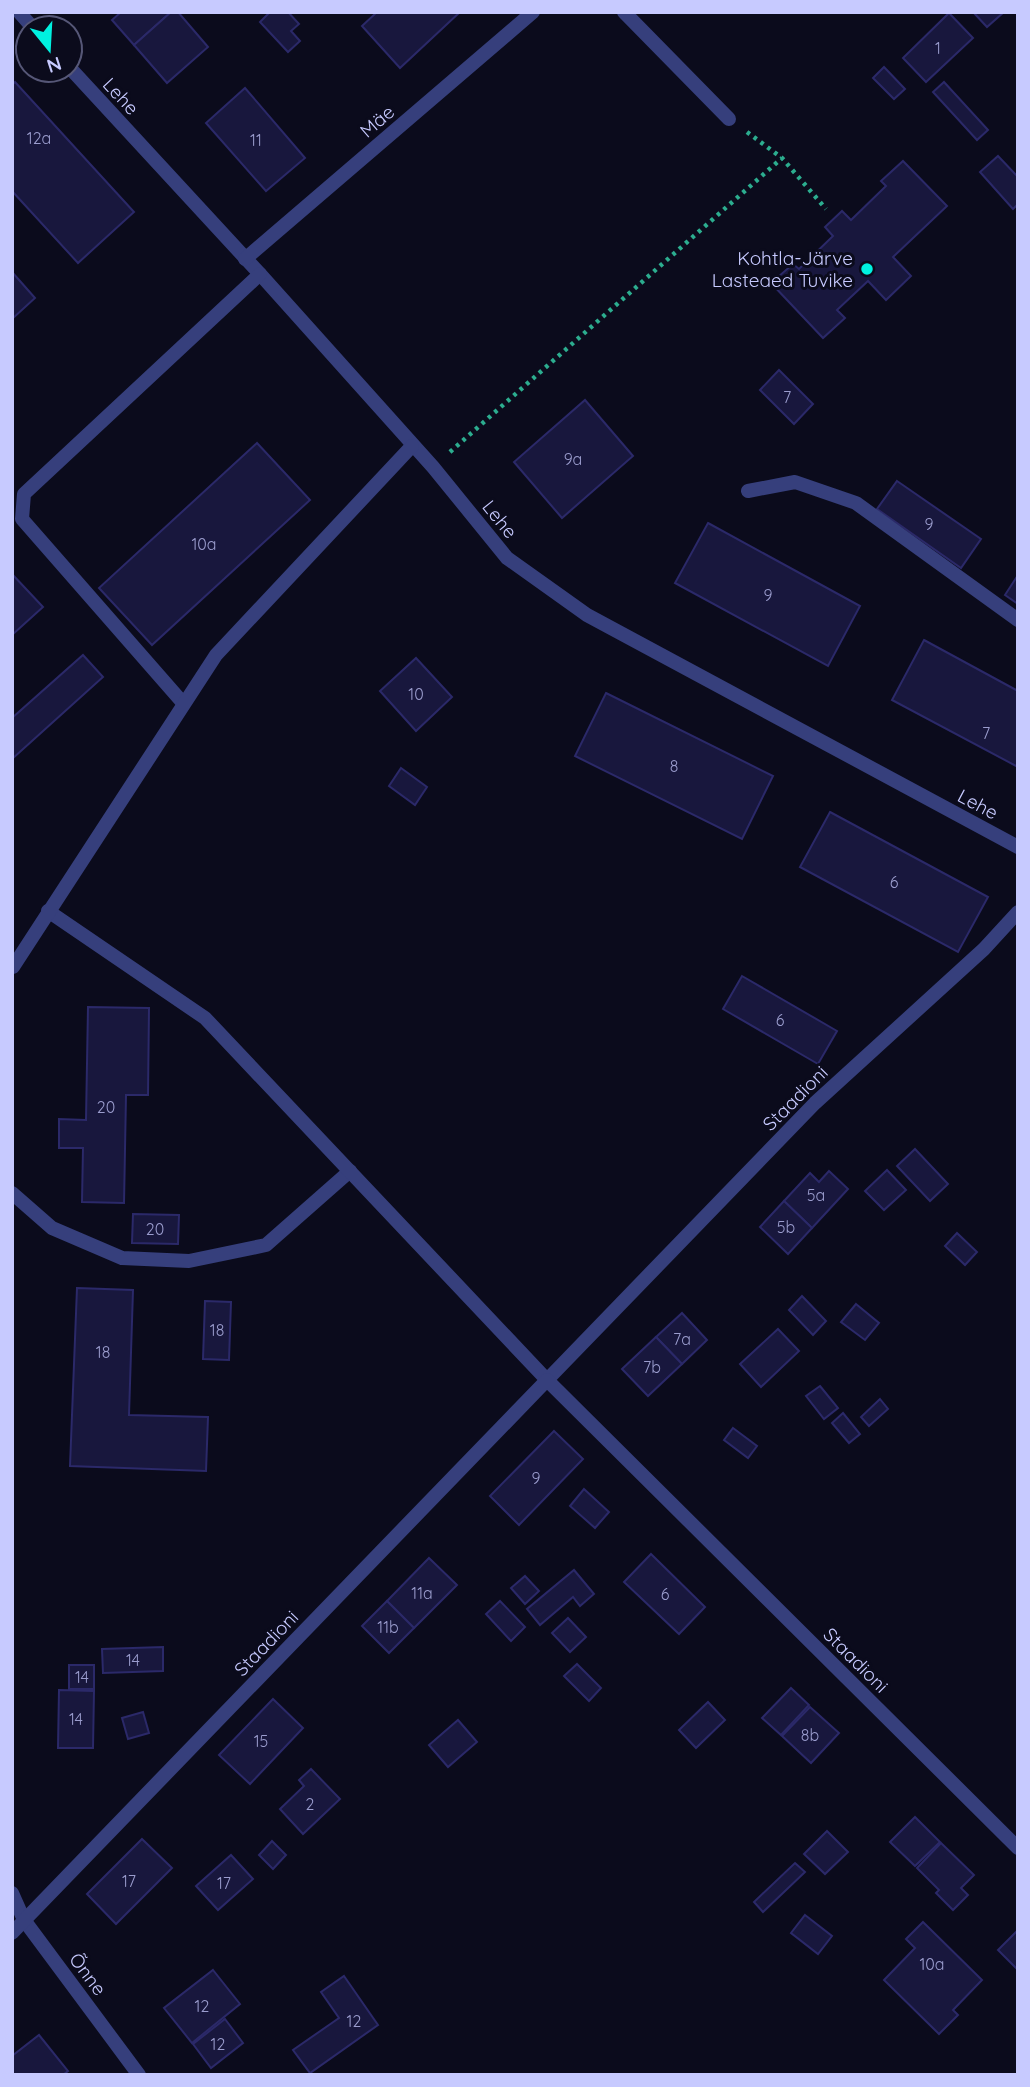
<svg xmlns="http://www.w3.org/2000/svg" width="1030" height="2087" font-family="Quicksand,sans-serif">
  <rect width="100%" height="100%" fill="#0b0b1c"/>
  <g fill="#18173d" stroke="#2b2969" stroke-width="2">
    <polygon points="121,12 171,12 134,45 112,20"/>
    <polygon points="171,12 178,12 208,47 167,83 134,45"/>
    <polygon points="270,12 288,12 299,24 291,31 300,41 288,52 260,22"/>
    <polygon points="377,12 460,12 400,68 362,26"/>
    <polygon points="973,12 1004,12 987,27"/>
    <polygon points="949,13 973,38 926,82 903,58"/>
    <polygon points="884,67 905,89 894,99 873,78"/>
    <polygon points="15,82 134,212 78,263 12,191 12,85"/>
    <polygon points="944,82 988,130 977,140 933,92"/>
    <polygon points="245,88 305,158 266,191 206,123"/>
    <polygon points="998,156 1018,177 1018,204 1013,209 980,172"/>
    <polygon points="903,161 947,206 893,257 911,276 886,300 868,281 837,310 845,318 823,338 771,283 793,264 799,269 833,236 825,227 842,211 851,220 886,186 881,181"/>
    <polygon points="12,272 35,298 12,319"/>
    <polygon points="779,370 813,404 794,424 760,390"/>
    <polygon points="585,400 633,456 562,518 514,462"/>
    <polygon points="257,443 310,500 152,645 99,588"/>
    <polygon points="897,481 981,539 961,568 877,509"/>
    <polygon points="708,523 860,606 828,666 675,583"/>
    <polygon points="12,574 43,607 12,635"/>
    <polygon points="1018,575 1018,604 1005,595"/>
    <polygon points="924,640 1018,691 1018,767 892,700"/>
    <polygon points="83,655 103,677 12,759 12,718"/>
    <polygon points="416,658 452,697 416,731 380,691"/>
    <polygon points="606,693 773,776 742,839 575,756"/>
    <polygon points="401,768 427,787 415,805 389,786"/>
    <polygon points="830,812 988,897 958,952 800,867"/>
    <polygon points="742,976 837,1031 818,1064 723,1009"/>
    <polygon points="88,1007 149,1008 148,1095 126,1095 124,1203 82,1202 83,1148 59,1148 59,1119 86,1120"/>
    <polygon points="915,1149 948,1184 930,1201 897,1166"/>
    <polygon points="887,1170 906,1190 884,1210 865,1191"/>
    <polygon points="829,1171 848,1189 812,1228 784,1201 810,1173 819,1182"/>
    <polygon points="784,1201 812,1228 788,1254 760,1227"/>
    <polygon points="133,1214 179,1215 178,1244 132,1243"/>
    <polygon points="957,1233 977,1252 965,1265 945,1246"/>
    <polygon points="77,1288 133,1290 129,1415 208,1417 206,1471 70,1466"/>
    <polygon points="802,1296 826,1321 813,1335 789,1310"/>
    <polygon points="205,1301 231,1302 229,1360 203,1359"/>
    <polygon points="856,1304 879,1323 865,1340 841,1322"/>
    <polygon points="682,1313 707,1340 682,1364 656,1337"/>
    <polygon points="778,1329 799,1351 761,1387 740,1364"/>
    <polygon points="656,1337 682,1364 648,1396 622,1369"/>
    <polygon points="820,1386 838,1408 824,1419 806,1396"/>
    <polygon points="880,1399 888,1409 869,1426 861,1417"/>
    <polygon points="843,1413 860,1434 849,1443 832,1423"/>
    <polygon points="733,1428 757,1446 748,1458 724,1440"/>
    <polygon points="554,1431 583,1459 519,1525 490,1496"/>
    <polygon points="584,1489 609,1512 595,1528 570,1506"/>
    <polygon points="651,1554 705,1607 679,1634 624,1582"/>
    <polygon points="429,1558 457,1585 414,1628 387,1601"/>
    <polygon points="574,1570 594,1594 580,1606 573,1597 540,1625 527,1609"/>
    <polygon points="525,1576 539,1591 525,1604 511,1588"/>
    <polygon points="387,1601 414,1628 389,1653 362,1626"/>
    <polygon points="500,1601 525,1627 511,1641 486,1614"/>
    <polygon points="568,1618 586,1637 570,1652 552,1633"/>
    <polygon points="163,1647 163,1671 103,1673 102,1649"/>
    <polygon points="577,1664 601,1688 589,1701 564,1676"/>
    <rect x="69" y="1665" width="25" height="24"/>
    <polygon points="791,1688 809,1705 781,1735 762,1718"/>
    <polygon points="59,1690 94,1691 93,1748 58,1748"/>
    <polygon points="273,1699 303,1728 250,1784 219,1755"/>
    <polygon points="708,1702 725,1720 696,1748 679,1730"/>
    <polygon points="810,1707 839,1733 811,1763 782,1736"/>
    <polygon points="143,1712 149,1733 128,1739 122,1718"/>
    <polygon points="458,1720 477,1742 448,1767 429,1745"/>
    <polygon points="311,1769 340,1799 303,1834 280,1809 304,1786 299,1780"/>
    <polygon points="915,1817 940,1842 915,1866 890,1842"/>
    <polygon points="827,1831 848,1852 825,1874 804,1854"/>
    <polygon points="142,1839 172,1868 116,1924 87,1894"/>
    <polygon points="272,1841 286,1855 273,1869 259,1855"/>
    <polygon points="941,1843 974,1875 961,1888 968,1895 953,1910 936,1893 939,1890 917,1868"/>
    <polygon points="231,1855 253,1879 218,1910 196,1886"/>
    <polygon points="795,1863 805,1872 763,1912 754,1902"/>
    <polygon points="805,1915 832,1936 818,1954 791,1933"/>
    <polygon points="923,1922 982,1980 953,2010 958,2015 939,2034 884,1980 915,1948 906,1939"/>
    <polygon points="1018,1930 1018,1970 998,1950"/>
    <polygon points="213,1970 240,2004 192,2043 164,2008"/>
    <polygon points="344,1976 378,2025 310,2073 293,2050 339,2018 321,1992"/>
    <polygon points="225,2019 243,2043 211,2068 193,2044"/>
    <polygon points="39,2035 68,2071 63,2075 12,2075 12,2056"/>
  </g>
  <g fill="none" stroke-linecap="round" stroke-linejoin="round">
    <g stroke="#2cad8f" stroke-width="4.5" stroke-dasharray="3.5 5" stroke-linecap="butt">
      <polyline points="747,132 782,158 826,209"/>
      <polyline points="450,452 782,158"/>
    </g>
    <g stroke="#363f7c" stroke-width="14">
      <polyline points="624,12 729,119"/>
      <polyline points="748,491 795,482 856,503 1018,620"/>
      <polyline points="12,1193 52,1228 122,1258 189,1261 266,1245 350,1171"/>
    </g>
    <g stroke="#363f7c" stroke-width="14">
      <polyline points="19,12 33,28"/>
      <polyline points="70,68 260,274 433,467 507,558 587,615 1018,847"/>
      <polyline points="245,259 533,12"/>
      <polyline points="183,703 22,519 24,494 260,274"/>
      <polyline points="48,911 205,1018 547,1380 815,1103 984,949 1018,912"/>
      <polyline points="13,967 216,655 412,446"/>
      <polyline points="12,1893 24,1920 139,2075"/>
      <polyline points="12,1933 547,1380 1018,1848"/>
    </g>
  </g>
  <circle fill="#00f1e0" stroke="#0b0b1c" stroke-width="2.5" cx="867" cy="269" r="7"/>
  <g text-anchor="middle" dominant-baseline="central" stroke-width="6" stroke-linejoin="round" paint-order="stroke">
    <g font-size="16" fill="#9b9dce">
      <text x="938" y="48">1</text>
      <text x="39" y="138">12a</text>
      <text x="256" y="140">11</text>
      <text x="787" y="397">7</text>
      <text x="573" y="459">9a</text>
      <text x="929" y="524">9</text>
      <text x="204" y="544">10a</text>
      <text x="768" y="595">9</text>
      <text x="416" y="694">10</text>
      <text x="986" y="733">7</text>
      <text x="674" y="766">8</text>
      <text x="894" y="882">6</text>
      <text x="780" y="1020">6</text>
      <text x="106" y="1107">20</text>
      <text x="816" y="1195">5a</text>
      <text x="786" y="1227">5b</text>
      <text x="155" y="1229">20</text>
      <text x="217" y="1330">18</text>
      <text x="682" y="1339">7a</text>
      <text x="103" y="1352">18</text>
      <text x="652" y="1367">7b</text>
      <text x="536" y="1478">9</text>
      <text x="422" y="1593">11a</text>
      <text x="665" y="1594">6</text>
      <text x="388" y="1627">11b</text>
      <text x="133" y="1660">14</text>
      <text x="82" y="1677">14</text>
      <text x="76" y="1719">14</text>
      <text x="810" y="1735">8b</text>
      <text x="261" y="1741">15</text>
      <text x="310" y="1804">2</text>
      <text x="129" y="1881">17</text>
      <text x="224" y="1883">17</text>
      <text x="932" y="1964">10a</text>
      <text x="202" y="2006">12</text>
      <text x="354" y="2021">12</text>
      <text x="218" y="2044">12</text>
    </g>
    <g font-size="19" fill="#c7caff" stroke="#0b0b1c">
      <text transform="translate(121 96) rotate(47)">Lehe</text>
      <text transform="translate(377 121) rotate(-41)">Mäe</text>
      <text transform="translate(500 519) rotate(51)">Lehe</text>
      <text transform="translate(978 804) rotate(28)">Lehe</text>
      <text transform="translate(795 1098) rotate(-45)">Staadioni</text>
      <text transform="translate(266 1643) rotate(-46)">Staadioni</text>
      <text transform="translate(856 1660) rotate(45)">Staadioni</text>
      <text transform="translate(88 1974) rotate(53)">Õnne</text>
    </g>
    <g font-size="19" fill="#c7caff" stroke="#0b0b1c" text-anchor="end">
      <text x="853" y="258">Kohtla-Järve<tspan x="853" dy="22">Lasteaed Tuvike</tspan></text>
    </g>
  </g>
  <rect width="1030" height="2087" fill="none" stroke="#c7caff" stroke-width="28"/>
  <g transform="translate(49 49) rotate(162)"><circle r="33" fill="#0b0b1c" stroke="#565777" stroke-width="2"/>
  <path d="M0-5L12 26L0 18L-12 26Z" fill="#00f1e0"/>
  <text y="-10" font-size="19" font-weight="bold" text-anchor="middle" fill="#c7caff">N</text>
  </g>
</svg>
